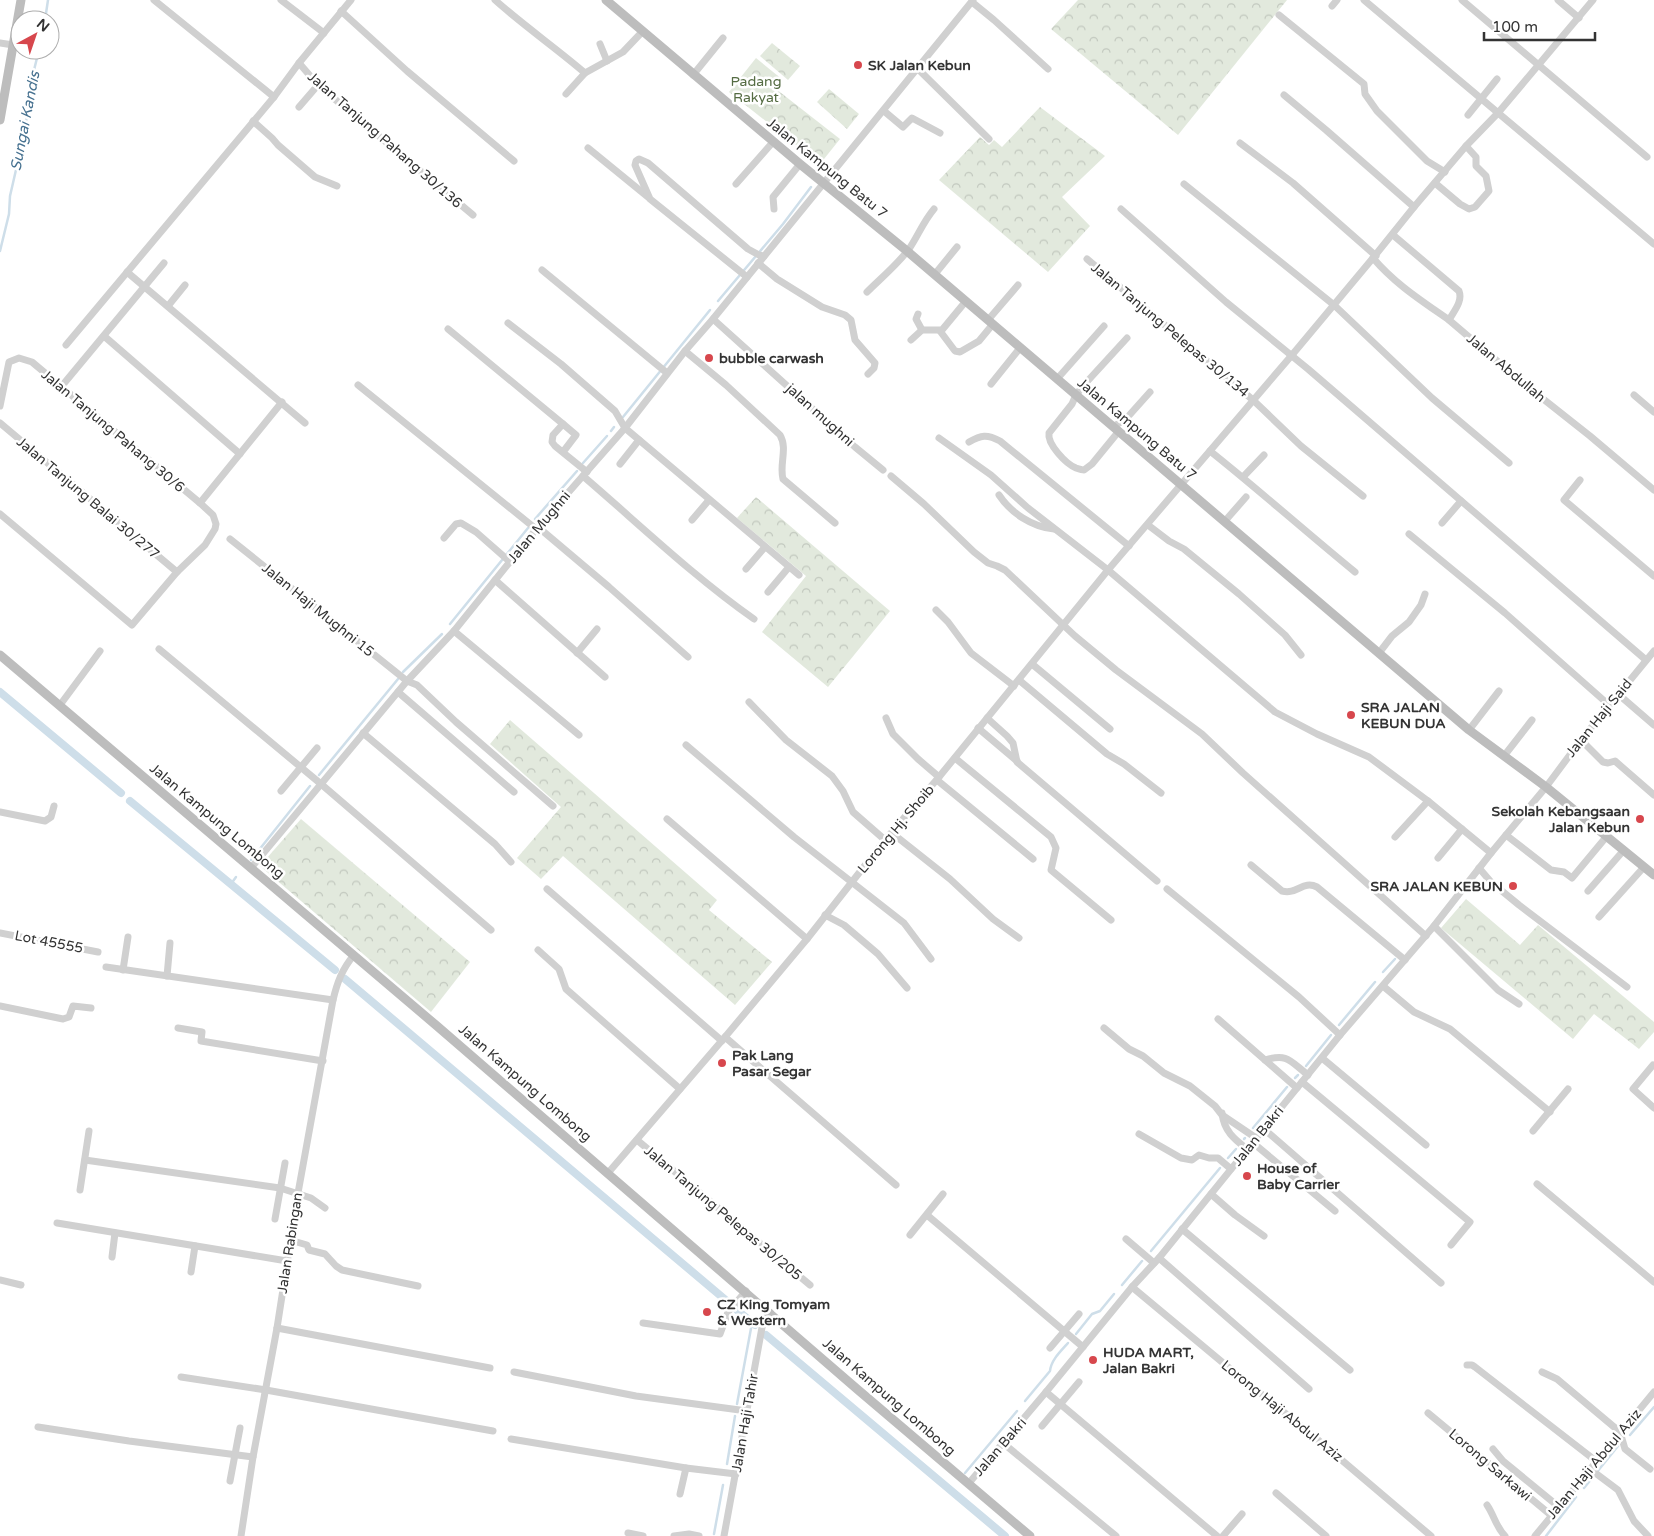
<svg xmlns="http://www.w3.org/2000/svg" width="1654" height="1536" font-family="'Varela Round',sans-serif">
  <defs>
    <pattern id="forest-crowns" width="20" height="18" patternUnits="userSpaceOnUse" patternTransform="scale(1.25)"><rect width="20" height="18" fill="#e2e9dd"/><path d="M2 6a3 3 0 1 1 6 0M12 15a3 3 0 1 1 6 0" fill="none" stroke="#c2c8be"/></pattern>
  </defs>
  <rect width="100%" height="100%" fill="#fff"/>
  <g fill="url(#forest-crowns)">
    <polygon points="1078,0 1287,0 1178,135 1051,29"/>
    <polygon points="772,43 800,66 788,80 760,56"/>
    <polygon points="756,58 783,80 776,89 840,139 820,164 729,92"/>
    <polygon points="829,89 859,114 847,129 817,102"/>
    <polygon points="1040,107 1105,156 1062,197 1090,226 1048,272 939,180 980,137 989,145 994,140 1002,147"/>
    <polygon points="756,497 890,611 828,687 762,632 806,576 737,518"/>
    <polygon points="510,720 717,900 709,910 772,962 735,1005 563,856 541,879 517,858 561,807 490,744"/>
    <polygon points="301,819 470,962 431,1012 260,866"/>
    <polygon points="1466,899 1520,945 1538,925 1654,1022 1654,1032 1639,1049 1594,1014 1573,1039 1441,928"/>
  </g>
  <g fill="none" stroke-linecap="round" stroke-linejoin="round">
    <g stroke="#cedee9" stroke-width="2.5">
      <polyline points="45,20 48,0"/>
      <polyline points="0,251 9,214 10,196 24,135 34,70 39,50"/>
      <polyline points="718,301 783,224 811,187"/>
      <polyline points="623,417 710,310"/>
      <polyline points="611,431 614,427"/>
      <polyline points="583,463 607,436"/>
      <polyline points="535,519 577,471"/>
      <polyline points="450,624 528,528"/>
      <polyline points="403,672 442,634"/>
      <polyline points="319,775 398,679"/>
      <polyline points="251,860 310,786"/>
      <polyline points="231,884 236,877"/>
      <polyline points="1383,972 1395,959"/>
      <polyline points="1339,1025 1375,982"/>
      <polyline points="1306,1066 1331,1035"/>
      <polyline points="1295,1078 1298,1075"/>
      <polyline points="1253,1128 1287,1087"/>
      <polyline points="1244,1139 1245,1138"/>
      <polyline points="1228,1158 1236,1149"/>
      <polyline points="1151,1251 1220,1168"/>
      <polyline points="1122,1285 1142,1261"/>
      <polyline points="1076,1334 1092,1314 1100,1311 1114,1294"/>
      <path d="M1025 1401 1050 1371C1051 1360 1061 1351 1068 1343"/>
      <polyline points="737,1404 752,1323"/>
      <polyline points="1630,1435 1654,1407"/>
      <polyline points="727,1464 735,1416"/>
      <polyline points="965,1473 1017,1411"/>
      <polyline points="1584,1488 1618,1446"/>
      <polyline points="714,1534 723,1485"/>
      <polyline points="1546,1536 1576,1497"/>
    </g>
    <g stroke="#cedee9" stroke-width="8">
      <polyline points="0,692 121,793"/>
      <polyline points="130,801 335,970"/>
      <polyline points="345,979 728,1302"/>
      <polyline points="737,1310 755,1325"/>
      <polyline points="766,1335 1005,1536"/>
    </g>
    <g stroke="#d0d0d0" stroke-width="7">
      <polyline points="154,0 274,97"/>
      <polyline points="281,0 324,33"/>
      <path d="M495 0C524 26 556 48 585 73"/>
      <polyline points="1364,0 1654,244"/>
      <polyline points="1462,0 1647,157"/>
      <polyline points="1558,0 1579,18"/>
      <polyline points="972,2 994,20 1048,69"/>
      <polyline points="1332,6 1337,0"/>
      <polyline points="341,11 407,71 514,161"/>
      <polyline points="1279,15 1364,84 1365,94 1377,111 1427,161 1445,172"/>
      <polyline points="0,43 13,45"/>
      <polyline points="600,44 607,61"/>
      <polyline points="299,63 318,85 473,215"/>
      <polyline points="918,69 989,139"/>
      <polyline points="693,75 723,38"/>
      <polyline points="566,94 585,73 623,52 642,32"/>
      <polyline points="1284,95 1326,130 1414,207"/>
      <polyline points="299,107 318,85"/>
      <polyline points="884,111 903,127 912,118 940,133"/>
      <polyline points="1468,115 1497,79"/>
      <polyline points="253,121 272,138 278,145 315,177 337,186"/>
      <polyline points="1240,143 1293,183 1376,256"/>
      <polyline points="588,148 648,197"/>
      <polyline points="1435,183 1460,204 1469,209 1475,207 1489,191 1486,176 1476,166 1476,157 1466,146"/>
      <polyline points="736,184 773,142"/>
      <polyline points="1184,184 1334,305 1432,398 1509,463"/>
      <polyline points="774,209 773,197 800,164"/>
      <polyline points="1121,209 1226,302 1308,369 1646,660"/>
      <path d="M1393 235 1459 291C1463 301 1454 311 1449 320L1523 383 1590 436 1654 490"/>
      <path d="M1373 258C1395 284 1422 301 1449 320"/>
      <polyline points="1087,259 1253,400 1301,446 1363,496"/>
      <polyline points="758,263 777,279 822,307 845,315 851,320 855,340 875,363 874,368 868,374"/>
      <polyline points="542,270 667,373"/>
      <polyline points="127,272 305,423"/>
      <polyline points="935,274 957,247"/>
      <polyline points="747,277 650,199 635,165 636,161 639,159 648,163 748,249 759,255 764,256"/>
      <path d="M867 292C881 278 897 265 909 249 918 236 923 222 934 209"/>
      <polyline points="168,306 185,285"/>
      <polyline points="918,314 916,319 922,330"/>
      <polyline points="713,319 855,447 883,470"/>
      <polyline points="988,320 1018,285"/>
      <polyline points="508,323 561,364 615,411 625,428 799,575"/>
      <polyline points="448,329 563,424"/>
      <polyline points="940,331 955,351 960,352 979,341 993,324"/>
      <polyline points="104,336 240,454"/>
      <polyline points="911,340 922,330 942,330 966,301"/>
      <polyline points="66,345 274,97 299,63 351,0"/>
      <path d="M685 351 726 385 780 435C788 449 779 464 783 479L835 523"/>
      <polyline points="1057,379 1104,326"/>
      <polyline points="991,384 1020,348"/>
      <polyline points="358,385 536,529"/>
      <polyline points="61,387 164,263"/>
      <polyline points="1634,395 1654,412"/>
      <polyline points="0,406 9,362 19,358 32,362 200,503 213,515 216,524 215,529 205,545 177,572 132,625 0,514"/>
      <polyline points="0,423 177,572"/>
      <polyline points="1114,426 1125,420 1150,392"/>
      <path d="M1119 431 1092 464 1084 470C1082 470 1079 469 1076 468 1066 464 1047 444 1049 433L1072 404 1076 395 1083 386 1127 338"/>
      <polyline points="939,438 991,475 1028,508 1108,570 1275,712 1317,734 1369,757 1428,801 1491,853"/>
      <path d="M969 442C981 435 987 434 1000 441L1129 546"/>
      <path d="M1210 451C1259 490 1306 532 1355 572"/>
      <polyline points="563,452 576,435 563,424 553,435 552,442 555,446 587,472"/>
      <polyline points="620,464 639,440"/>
      <path d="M583 476C639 524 693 576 754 619"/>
      <polyline points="891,476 924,504 974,552 988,563 997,566 1005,570 1075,636 1116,670 1202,734 1243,773 1426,936"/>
      <polyline points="1243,477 1264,455"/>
      <polyline points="1580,480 1564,500 1654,576"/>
      <path d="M999 495C1011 513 1032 527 1054 529"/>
      <polyline points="200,503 282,402"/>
      <polyline points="692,520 709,500"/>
      <polyline points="1225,521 1246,497"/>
      <polyline points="1442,523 1461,501"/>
      <polyline points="1148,525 1169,541 1184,549 1239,594 1285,635 1301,655"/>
      <polyline points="538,527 609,587 688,657"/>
      <polyline points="1409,534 1505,613 1609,705"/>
      <polyline points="444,538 456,524 461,523 476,532 510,562"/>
      <polyline points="230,539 407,681 417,685 456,722 553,806"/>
      <polyline points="746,569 765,547"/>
      <polyline points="495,580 605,677"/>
      <polyline points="768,592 789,567"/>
      <polyline points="936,610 948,622 971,653 1014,686"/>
      <polyline points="454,631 579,735"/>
      <polyline points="159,649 321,784 491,930"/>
      <polyline points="577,653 597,629"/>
      <polyline points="1379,653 1392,636 1409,622 1421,605 1425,594"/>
      <polyline points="1032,664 1110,729"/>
      <polyline points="1019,680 1107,754 1124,764 1161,793"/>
      <polyline points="398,692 514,792"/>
      <polyline points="1618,694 1654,725"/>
      <polyline points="749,702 786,740 832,776 843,791 853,812 885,840"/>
      <polyline points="60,705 100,651"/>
      <polyline points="886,718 893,734 918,759 939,777"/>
      <polyline points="987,718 1007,736 1013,743 1017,762 1157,881"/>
      <polyline points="978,728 1017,761"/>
      <polyline points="1469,730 1499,691"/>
      <polyline points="363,733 495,844 511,862"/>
      <polyline points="1581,740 1603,762 1608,763 1615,761 1654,795"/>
      <polyline points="686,745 794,837 904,923 931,959"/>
      <polyline points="1504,756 1532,720"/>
      <polyline points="955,758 1051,837 1056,848 1051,870 1111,920"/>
      <polyline points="937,780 1033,859"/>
      <polyline points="281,791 317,748"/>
      <polyline points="0,812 45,821 51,817 54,806"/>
      <polyline points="667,819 807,939"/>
      <polyline points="892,833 950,879 993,919 1019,938"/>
      <polyline points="1506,835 1551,870 1564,872 1572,878 1607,836"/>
      <polyline points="1395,837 1428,801"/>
      <polyline points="1438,858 1462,829"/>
      <path d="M1251 865 1282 891C1297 895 1303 880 1317 887L1405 960"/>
      <polyline points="251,868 407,681 454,631 538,527 625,428 685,351 713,319 973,0"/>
      <polyline points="1479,868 1491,882 1519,905 1627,987"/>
      <polyline points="547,889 722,1041"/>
      <polyline points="1167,889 1299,997 1340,1035"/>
      <polyline points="1588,891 1624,850"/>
      <polyline points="825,915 844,925 878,954 907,988"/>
      <polyline points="1599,917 1644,867"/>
      <polyline points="1434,926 1498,990 1519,1004"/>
      <polyline points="0,933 98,952"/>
      <polyline points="538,950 559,969 566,989 680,1089"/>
      <polyline points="106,967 333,1000"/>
      <polyline points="123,970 128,937"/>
      <polyline points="167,976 170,943"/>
      <polyline points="1383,986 1414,1012 1450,1029 1550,1112"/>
      <polyline points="0,1006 63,1019 69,1017 73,1006 91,1008"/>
      <polyline points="1218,1019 1297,1088"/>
      <polyline points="178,1028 202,1032 201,1041 323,1061"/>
      <polyline points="1104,1028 1129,1049 1143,1056 1164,1073 1190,1086 1215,1106 1222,1115 1256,1138"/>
      <polyline points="725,1037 896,1185"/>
      <polyline points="1322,1058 1426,1145"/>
      <path d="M1265 1060C1288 1053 1290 1061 1308 1075"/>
      <polyline points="1653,1065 1633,1089 1654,1108"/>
      <polyline points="1302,1082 1470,1222 1451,1245"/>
      <path d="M1222 1113C1224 1131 1234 1139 1247 1149"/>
      <polyline points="1264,1129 1441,1283"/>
      <polyline points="1533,1131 1568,1089"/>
      <polyline points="1139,1134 1181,1158 1192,1160 1199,1155 1209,1158 1218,1158 1231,1169"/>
      <polyline points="637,1140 810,1285"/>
      <polyline points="1252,1142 1335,1211"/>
      <polyline points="85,1160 280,1188 311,1198 325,1208"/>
      <polyline points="608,1173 725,1037 807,939 885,840 939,777 1108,570 1292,355 1373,258 1414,207 1466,146 1498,113 1593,0"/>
      <polyline points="1537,1184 1654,1282"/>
      <polyline points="80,1190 89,1131"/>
      <polyline points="1211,1194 1235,1215 1264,1236"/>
      <polyline points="927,1215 1083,1347"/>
      <polyline points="275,1219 285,1163"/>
      <polyline points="57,1223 287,1261"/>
      <polyline points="1182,1229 1350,1370"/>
      <polyline points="910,1235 943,1194"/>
      <polyline points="1126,1239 1154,1263"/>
      <polyline points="290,1240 307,1245 309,1250 325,1254 336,1266 342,1270 418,1286"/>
      <polyline points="112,1257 115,1233"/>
      <polyline points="1159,1258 1309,1389"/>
      <polyline points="191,1272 195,1246"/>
      <polyline points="0,1280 21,1285"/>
      <polyline points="1132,1287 1234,1372 1311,1434 1431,1536"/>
      <polyline points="643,1323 720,1334 728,1312 746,1291"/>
      <polyline points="277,1328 490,1368"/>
      <polyline points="1050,1348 1079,1314"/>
      <polyline points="1467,1365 1472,1365 1475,1367 1596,1461"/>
      <polyline points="514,1372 636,1396 747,1411"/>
      <polyline points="1542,1372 1557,1379 1620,1432 1625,1449 1650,1469"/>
      <polyline points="181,1377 266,1390 493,1431"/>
      <polyline points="1046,1392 1217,1536"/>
      <polyline points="1428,1413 1552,1516"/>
      <polyline points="1042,1426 1079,1382"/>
      <polyline points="38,1427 129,1441 253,1457"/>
      <polyline points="511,1439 686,1468 736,1474"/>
      <polyline points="1003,1443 1116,1536"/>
      <polyline points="1493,1449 1503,1461 1559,1507"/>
      <polyline points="1590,1469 1618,1490 1634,1521 1648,1536"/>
      <polyline points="230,1481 240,1428"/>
      <polyline points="969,1483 1046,1392 1132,1287 1159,1258 1340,1035 1434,926 1491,853 1546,787 1581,740 1654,651"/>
      <polyline points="1276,1493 1326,1536"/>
      <polyline points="680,1494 686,1468"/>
      <path d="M1487 1505C1494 1515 1496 1527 1505 1536"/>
      <polyline points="628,1533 643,1536"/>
      <path d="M241 1536 253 1457 277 1328 298 1193 333 1000C337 983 342 969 354 955"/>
      <polyline points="674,1536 689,1534 699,1536"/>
      <polyline points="724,1536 763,1322 770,1312"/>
      <polyline points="1223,1536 1242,1514"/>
      <polyline points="1535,1536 1654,1392"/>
    </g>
    <g stroke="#bdbdbd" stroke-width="9">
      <polyline points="606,0 800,164 907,251 1469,730 1546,787 1654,875"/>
      <polyline points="0,120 21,0"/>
      <polyline points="0,655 437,1026 857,1389 1030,1536"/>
    </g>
  </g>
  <g fill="#d7474d" stroke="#fff" stroke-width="2">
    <circle cx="858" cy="65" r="5"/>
    <circle cx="709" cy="358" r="5"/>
    <circle cx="1351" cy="715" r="5"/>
    <circle cx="1640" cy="819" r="5"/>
    <circle cx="1513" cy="886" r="5"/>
    <circle cx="722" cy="1063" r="5"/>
    <circle cx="1247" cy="1176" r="5"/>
    <circle cx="707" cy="1312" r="5"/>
    <circle cx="1093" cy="1360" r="5"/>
  </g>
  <g text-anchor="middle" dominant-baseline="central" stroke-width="5" stroke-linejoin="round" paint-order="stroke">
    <g font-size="14" font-weight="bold" fill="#333" stroke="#fff" text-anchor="start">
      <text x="868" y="65">SK Jalan Kebun</text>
      <text x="719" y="358">bubble carwash</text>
      <text x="1361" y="707">SRA JALAN<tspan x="1361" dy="16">KEBUN DUA</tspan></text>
      <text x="1630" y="811" text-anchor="end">Sekolah Kebangsaan<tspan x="1630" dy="16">Jalan Kebun</tspan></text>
      <text x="1503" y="886" text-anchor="end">SRA JALAN KEBUN</text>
      <text x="732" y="1055">Pak Lang<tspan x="732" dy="16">Pasar Segar</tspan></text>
      <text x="1257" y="1168">House of<tspan x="1257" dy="16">Baby Carrier</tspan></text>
      <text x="717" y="1304">CZ King Tomyam<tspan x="717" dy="16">&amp; Western</tspan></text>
      <text x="1103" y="1352">HUDA MART,<tspan x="1103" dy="16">Jalan Bakri</tspan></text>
    </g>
    <g font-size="14" fill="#556c43" stroke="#fff">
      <text x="756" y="81">Padang<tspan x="756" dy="16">Rakyat</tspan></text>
    </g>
    <g font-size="14" fill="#333" stroke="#fff">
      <text transform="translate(385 140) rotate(41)">Jalan Tanjung Pahang 30/136</text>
      <text transform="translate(827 168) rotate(39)">Jalan Kampung Batu 7</text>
      <text transform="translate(1170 330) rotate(40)">Jalan Tanjung Pelepas 30/134</text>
      <text transform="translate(1506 368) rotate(40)">Jalan Abdullah</text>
      <text transform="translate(820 415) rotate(42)">jalan mughni</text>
      <text transform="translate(1137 429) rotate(40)">Jalan Kampung Batu 7</text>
      <text transform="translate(113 431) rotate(40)">Jalan Tanjung Pahang 30/6</text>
      <text transform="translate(88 498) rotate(40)">Jalan Tanjung Balai 30/277</text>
      <text transform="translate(539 527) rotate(-50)">Jalan Mughni</text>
      <text transform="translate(318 610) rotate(39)">Jalan Haji Mughni 15</text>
      <text transform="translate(1599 718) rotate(-51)">Jalan Haji Said</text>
      <text transform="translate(217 821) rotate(40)">Jalan Kampung Lombong</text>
      <text transform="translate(896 829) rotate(-50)">Lorong Hj. Shoib</text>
      <text transform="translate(49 942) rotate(11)">Lot 45555</text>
      <text transform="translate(525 1083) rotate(41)">Jalan Kampung Lombong</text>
      <text transform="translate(1258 1136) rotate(-51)">Jalan Bakri</text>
      <text transform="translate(723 1213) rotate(40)">Jalan Tanjung Pelepas 30/205</text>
      <text transform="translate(290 1243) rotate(-81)">Jalan Rabingan</text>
      <text transform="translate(889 1397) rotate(41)">Jalan Kampung Lombong</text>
      <text transform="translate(1282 1411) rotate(39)">Lorong Haji Abdul Aziz</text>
      <text transform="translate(745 1423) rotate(-80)">Jalan Haji Tahir</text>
      <text transform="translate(1000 1447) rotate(-49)">Jalan Bakri</text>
      <text transform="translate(1594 1464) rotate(-50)">Jalan Haji Abdul Aziz</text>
      <text transform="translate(1490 1465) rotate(40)">Lorong Sarkawi</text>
    </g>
    <g font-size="15" font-style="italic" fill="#467190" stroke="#fff">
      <text transform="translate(25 121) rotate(-79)">Sungai Kandis</text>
    </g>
  </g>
  <g transform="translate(35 35) rotate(40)"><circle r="24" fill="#ffffff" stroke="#adadad"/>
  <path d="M0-4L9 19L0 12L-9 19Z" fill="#d7474d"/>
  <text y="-8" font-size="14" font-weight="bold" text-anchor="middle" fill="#333333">N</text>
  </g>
  <path d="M1484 32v8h111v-8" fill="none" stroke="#333333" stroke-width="2.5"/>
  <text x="1492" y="32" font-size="15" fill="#333333" stroke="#ffffff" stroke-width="4" paint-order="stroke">100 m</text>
</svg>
